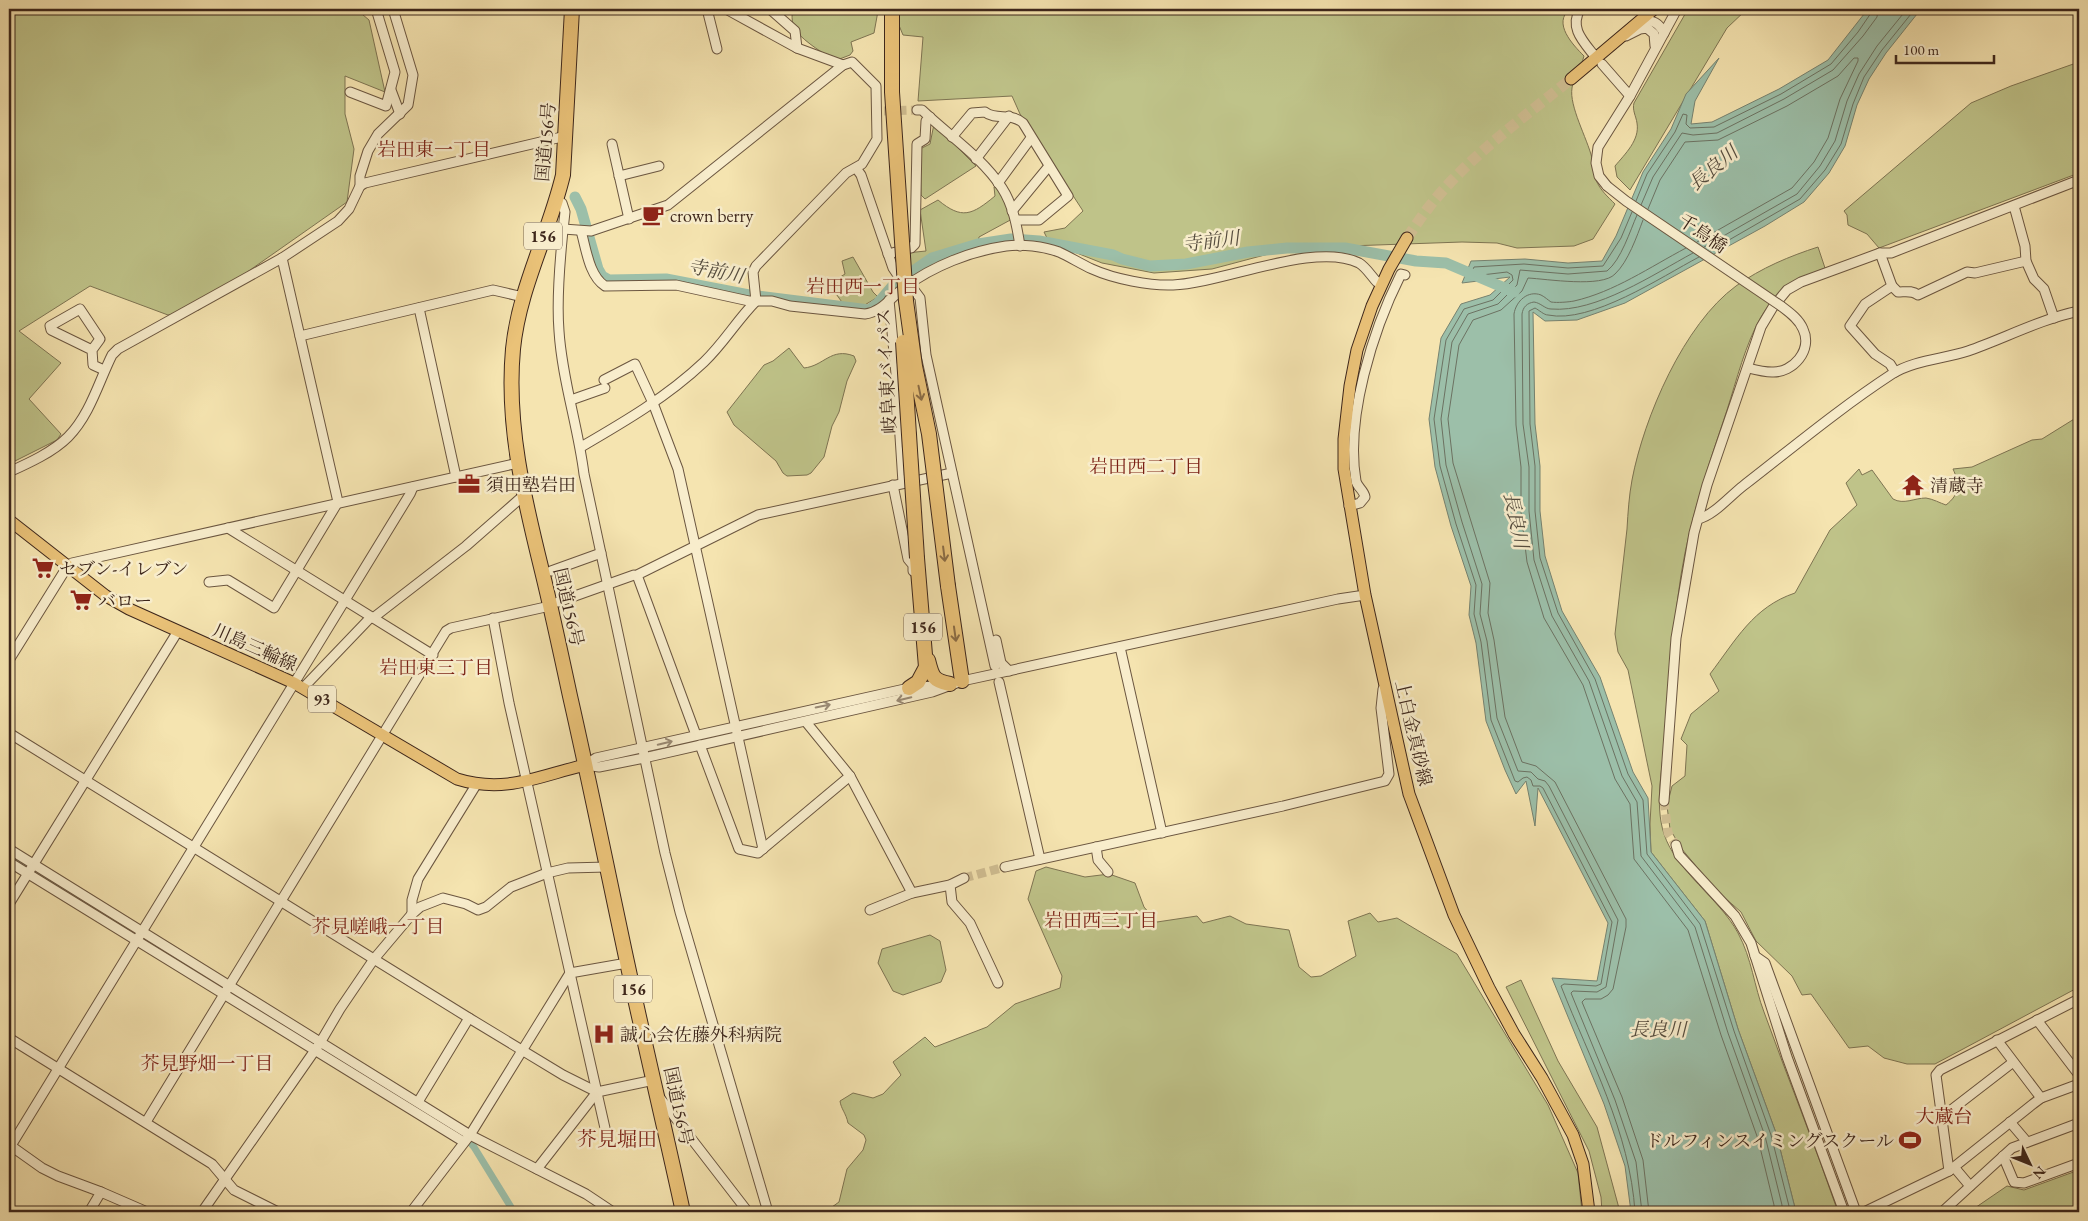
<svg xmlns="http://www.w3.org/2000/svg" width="2088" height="1221" font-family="'EB Garamond','Noto Serif JP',serif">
  <rect width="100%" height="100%" fill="#f5e4b0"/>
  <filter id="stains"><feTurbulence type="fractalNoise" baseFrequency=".004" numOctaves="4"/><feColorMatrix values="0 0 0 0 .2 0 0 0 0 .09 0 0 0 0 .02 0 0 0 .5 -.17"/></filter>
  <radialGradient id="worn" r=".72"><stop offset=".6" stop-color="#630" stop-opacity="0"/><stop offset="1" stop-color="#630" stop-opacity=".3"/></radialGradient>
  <g fill="#bfc389" stroke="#7e7452">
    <polygon points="9,9 356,9 369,20 385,92 345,76 345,114 354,149 347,202 233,282 199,310 168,315 90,286 19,331 61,363 29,399 61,434 57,440 9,464"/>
    <path d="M793 9H1570C1552 23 1573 45 1584 56 1581 68 1573 77 1572 88 1569 106 1587 138 1592 158 1594 165 1593 174 1596 180 1600 190 1608 197 1615 204L1593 239 1574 246 1517 248 1497 243 1462 242 1291 248 1212 269 1154 273 1102 263 1049 242 1044 232 1065 228 1083 211 1020 114 1012 96 918 101 923 37 903 35 893 11H878L874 33 851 42 853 51 850 55 837 60C827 57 804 41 797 32 792 26 791 16 793 9Z"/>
    <path d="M1688 9H1747L1727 28 1630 190 1617 177 1615 166C1625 154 1640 140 1637 123 1636 116 1632 110 1634 103Z"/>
    <polygon points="2079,62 2079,173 1879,248 1867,234 1848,225 1847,215 1844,211 1971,103 2011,86"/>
    <polygon points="934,124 976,166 925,199 921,195 920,149 930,144"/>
    <path d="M997 186 1014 218 979 237 978 242 930 257 907 273 906 253 926 251 920 210 938 200C962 220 972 215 995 196L994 187Z"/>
    <path d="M1818 247 1825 268C1795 280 1779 287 1761 317 1745 345 1737 379 1727 410 1709 464 1690 518 1681 575 1673 628 1669 682 1665 736 1663 767 1654 803 1664 834 1676 871 1719 898 1738 933 1752 959 1754 986 1764 1012 1788 1079 1815 1145 1838 1212H1791L1795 1208 1776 1133 1738 1029 1705 921 1651 852 1650 824 1652 786 1628 670 1618 652 1615 634C1619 599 1623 564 1627 529 1628 512 1629 496 1632 480 1644 417 1684 324 1736 286 1761 268 1790 256 1818 247Z"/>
    <polygon points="853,257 873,292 878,297 863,306 844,305 829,284 845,274 842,261"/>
    <path d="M789 348 804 368C824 366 831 347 854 356L856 361 847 381 839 412 832 426 824 457 811 473 807 475 787 476 783 473 776 461 734 425 727 412 764 365 773 361Z"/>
    <path d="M2079 416V987L1935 1064H1907L1884 1058 1868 1046 1849 1048 1811 994 1802 995 1792 976 1756 941 1741 912 1716 890 1681 848 1670 829 1667 806 1672 786 1685 776 1687 745 1681 739 1691 714 1719 691 1710 674C1736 640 1753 607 1795 593L1830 530 1857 505 1846 483 1859 469 1862 475 1872 470 1893 499C1904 505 1914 498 1926 498 1933 499 1940 503 1946 505 1960 494 1960 484 1953 469L1972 467 2032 440 2042 439Z"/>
    <path d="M1046 867 1085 877 1109 874 1135 883 1144 907 1157 922 1197 916 1203 923 1230 916 1246 924 1289 930 1299 967 1311 977 1321 976 1356 956 1348 921 1370 913 1378 922 1397 918 1457 954 1548 1105 1578 1173 1582 1212H825L839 1202 847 1169 863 1150 866 1140 864 1135 848 1123C846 1113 841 1109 840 1101L853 1093 873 1098 883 1094 901 1075 893 1062 925 1037 935 1047 987 1027 1015 1004 1060 988 1062 976 1028 899 1036 871Z"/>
    <polygon points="930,935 940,941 946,970 941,982 903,995 893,991 878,963 882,949"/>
    <polygon points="1521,980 1558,1061 1597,1127 1620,1212 1602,1212 1601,1197 1589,1151 1506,987"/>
    <polygon points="2079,1170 2079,1212 1969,1212 2007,1186 2024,1190"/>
  </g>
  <polygon fill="#9cbfa9" stroke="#768270" points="1868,9 1921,9 1886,53 1869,79 1857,105 1845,146 1829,173 1804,202 1765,226 1625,303 1577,320 1545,321 1533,312 1535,424 1540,466 1540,511 1545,556 1562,611 1600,677 1633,772 1648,798 1651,852 1705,921 1738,1029 1776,1133 1795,1208 1791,1212 1631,1212 1625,1166 1604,1104 1552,978 1597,981 1608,923 1538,788 1535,826 1526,781 1516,794 1505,770 1486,721 1476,643 1469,615 1471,586 1451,526 1435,467 1429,419 1441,338 1461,304 1490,295 1510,277 1462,283 1471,261 1525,259 1568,263 1602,261 1616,236 1643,172 1671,129 1686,94 1719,58 1695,101 1691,124 1712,122 1779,89 1828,60"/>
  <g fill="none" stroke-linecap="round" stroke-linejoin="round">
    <g stroke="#6c7262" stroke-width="1">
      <polyline points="1636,201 1647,174 1675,132 1683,114 1687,115 1686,124 1690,128 1714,127 1781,94 1831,64 1858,32 1871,13 1872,9"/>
      <polyline points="1641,205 1653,177 1682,133 1693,135 1717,133 1784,99 1833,70 1863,36 1877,17 1878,9"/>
      <polyline points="1648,209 1660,180 1685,142 1718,140 1787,106 1838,76 1854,58 1858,58 1858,61 1840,99 1828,138 1814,162 1792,188 1697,242"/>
      <path d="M1632 212 1621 238 1603 266 1568 268 1524 264 1474 267 1471 274 1473 276 1507 272 1512 275 1513 280 1493 300 1464 309 1446 340 1434 419 1440 466 1456 524 1476 585 1474 614 1481 642 1491 720 1515 781 1518 782 1523 778 1527 777 1531 780 1533 786H1540L1543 788 1612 922 1601 984 1596 986 1564 984 1561 986C1590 1060 1630 1132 1635 1212"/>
      <path d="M1637 215C1630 231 1621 260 1607 271L1568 274 1520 270 1517 285 1498 304 1468 314 1452 342 1441 419 1446 465 1462 522 1482 584 1480 614 1487 641 1497 718 1518 771 1531 772 1538 779 1545 781 1549 786 1618 920 1606 987 1597 992 1573 991 1571 993 1615 1100 1636 1162 1642 1212"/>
      <path d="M1643 220C1637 236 1628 262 1615 274 1602 288 1547 279 1528 278L1522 291 1501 310 1473 320 1459 345 1448 419 1453 463 1490 583 1488 613 1494 640 1505 717 1522 762 1536 766 1555 782 1626 919V927L1613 989 1608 995 1601 999H1585L1582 1002 1622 1097 1643 1160 1649 1212"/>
      <polyline points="1704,247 1797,194 1820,166 1835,141 1847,101 1859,74 1877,46 1907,9"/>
      <path d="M1686 248C1650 267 1614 292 1574 301 1569 302 1557 303 1551 302 1548 300 1545 297 1541 295 1528 290 1516 301 1514 314L1516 425 1521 467V512L1527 562 1544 618 1583 685 1615 779 1630 804 1634 859 1688 930 1721 1035 1758 1139 1774 1205V1212"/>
      <polyline points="1710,251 1800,199 1825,170 1841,144 1853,104 1864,77 1882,50 1915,9"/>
      <path d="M1693 253C1654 274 1596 313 1551 309 1545 309 1541 303 1534 302 1527 303 1523 307 1522 314L1523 424 1529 467V511L1534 560 1552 616 1589 681 1622 776 1637 802 1641 856 1695 927 1728 1033 1765 1136 1782 1205 1781 1212"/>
      <path d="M1699 257C1661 277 1591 324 1548 315 1544 315 1539 310 1535 308L1529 311 1530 424 1535 466V511L1540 558 1558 613 1595 679 1628 774 1643 800 1647 854 1700 924 1734 1031 1771 1135 1789 1206 1788 1212"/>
    </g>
    <g stroke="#9cbfa9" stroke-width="7">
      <polyline points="9,856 154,944"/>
      <polyline points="465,1136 474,1147 514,1212"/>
    </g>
    <g stroke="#9cbfa9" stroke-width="11">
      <polyline points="575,197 581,209 598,269 602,276 609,280 666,279 749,295 869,310 878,303 896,282"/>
      <polyline points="906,276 932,258 978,244 1011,239 1039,241 1113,255 1122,259 1150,266 1186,264 1248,252 1287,248 1345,248 1416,261 1446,263 1514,292"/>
    </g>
    <g stroke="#d0be92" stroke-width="9" stroke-dasharray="9 4.5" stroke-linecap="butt">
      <polyline points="884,111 917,110"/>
      <polyline points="1664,801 1668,833 1676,845"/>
      <polyline points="964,878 1005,867"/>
    </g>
    <path stroke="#d0be92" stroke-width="11" stroke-dasharray="11 5.5" stroke-linecap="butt" d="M1407 238C1414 228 1421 217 1429 207 1467 158 1523 118 1571 79"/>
    <g stroke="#6b5640" stroke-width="11">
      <g id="minor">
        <polyline points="707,9 717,49"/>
        <polyline points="726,9 797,48 843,65"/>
        <polyline points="770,9 795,31 797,48"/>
        <path d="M1580 9C1570 27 1581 39 1593 54"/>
        <path d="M1642 20C1653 20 1659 23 1664 33"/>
        <polyline points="1626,36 1640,29 1647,28 1654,34 1655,46"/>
        <polyline points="1602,64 1630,96"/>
        <polyline points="391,90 400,114"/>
        <polyline points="350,92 386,106 395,72 376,9"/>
        <path d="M917 110H922C948 135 982 157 1002 188 1013 205 1017 226 1020 246"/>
        <path d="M952 137 972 113 985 112C996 121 1011 112 1023 123L1068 196 1039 220H1016"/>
        <polyline points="612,144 629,219"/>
        <polyline points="976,159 1009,116"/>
        <polyline points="856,168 861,175 893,268 905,286 914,290 920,298 926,355 995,666"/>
        <polyline points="619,176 659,166"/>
        <polyline points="998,183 1031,138"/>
        <polyline points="360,186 365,183 566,136"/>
        <polyline points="1607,186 1599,176 1596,163 1598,147 1630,96 1677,9"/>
        <path d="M557 201 562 203 565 212C561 247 556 295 559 331 562 379 578 426 584 474L665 853 680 912 768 1212"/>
        <polyline points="2014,206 2025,246 2026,261 2034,279 2044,289 2054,318"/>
        <polyline points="1012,211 1049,166"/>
        <path d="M563 229 591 231 668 205 843 65 852 62 876 86 877 139 862 164 846 173 756 266 753 272 756 301C737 320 724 343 704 362 667 397 624 422 581 447"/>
        <path d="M581 231C586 248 589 276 605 286L676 285 749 301H772L790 306 865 314C882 312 892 296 905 287 933 266 971 251 1006 246 1022 244 1043 246 1059 252 1070 257 1081 264 1092 269 1114 279 1150 286 1173 285 1224 283 1315 241 1359 263 1366 267 1372 277 1377 282"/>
        <polyline points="1880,253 1892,286 1865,304 1850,326 1875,354 1890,364 1895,372"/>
        <polyline points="888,254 911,248 915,244 917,144 925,139 926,121 930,117"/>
        <path d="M1892 286 1898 292C1905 292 1912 290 1918 295L1967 272 1975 273 2026 261"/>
        <polyline points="889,300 896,374 903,483"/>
        <polyline points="419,308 456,477"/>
        <polyline points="300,336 493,290 523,297"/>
        <polyline points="92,350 100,339 80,309 50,326 51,330 92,350 93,365 104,370"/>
        <path d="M1748 368C1756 370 1764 372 1772 372 1793 373 1813 350 1803 329 1799 319 1789 312 1781 306"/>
        <polyline points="604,380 635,364 653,403 678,469 763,849"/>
        <polyline points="571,400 605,388"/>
        <path d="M9 472C29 463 53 452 68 437 90 415 99 381 112 355L118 349 282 258 338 221 349 209 360 186V176L368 151 378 134 408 105 413 75 393 9"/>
        <polyline points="893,485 908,559 913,565 913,571"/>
        <path d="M1349 506 1360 503 1365 497C1364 490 1357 487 1356 481 1345 418 1373 330 1401 274L1405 275"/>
        <path d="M1698 519C1713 516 1730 496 1743 486 1792 448 1840 408 1892 374 1914 360 1944 359 1968 351 2005 338 2041 319 2079 311"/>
        <polyline points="228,528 433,655"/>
        <polyline points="551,571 601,553"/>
        <polyline points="209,582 228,580 274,608 338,502 282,258"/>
        <polyline points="558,602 634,575"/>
        <polyline points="373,618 466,546 523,496"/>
        <polyline points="493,618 509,703 607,1137"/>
        <polyline points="996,640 1001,663 1009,671"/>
        <polyline points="1120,647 1162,833"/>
        <polyline points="9,660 67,567 72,563 518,463"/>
        <polyline points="999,682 1040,859"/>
        <polyline points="303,688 371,617"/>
        <polyline points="806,722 850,776 912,893"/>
        <polyline points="9,733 469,1018 563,1075 597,1092"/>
        <polyline points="696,735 637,575 758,515 952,473"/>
        <polyline points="700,745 739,849 758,853 850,776"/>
        <polyline points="585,765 599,767 644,758 932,692 962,681 1338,599 1365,595"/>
        <polyline points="585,765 596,758 909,688 945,685"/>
        <polyline points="1664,801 1676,638 1694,533 1707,485 1761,327 1773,307 1787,290 1801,282 1880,253 1891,253 2079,180"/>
        <polyline points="1676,845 1679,855 1735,916 1751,943 1787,1057 1844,1212"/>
        <polyline points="1096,847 1098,860 1108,872"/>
        <polyline points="9,849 470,1135 586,1194 613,1212"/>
        <polyline points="9,862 464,1142"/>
        <polyline points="1005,867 1283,806 1385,781 1389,774 1381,708 1383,689"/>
        <polyline points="950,885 952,902 970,923 998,983"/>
        <polyline points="9,904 178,631"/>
        <polyline points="870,910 912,893 950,885 964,878"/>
        <polyline points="412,914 412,900 418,879 476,785"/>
        <polyline points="1755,956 1765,963 1856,1212"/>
        <polyline points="2037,1020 2079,1075"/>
        <polyline points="9,1038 212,1164 234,1190 278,1212"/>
        <polyline points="1997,1040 2041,1098"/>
        <polyline points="660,1098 748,1212"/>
        <polyline points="418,1102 469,1018"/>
        <polyline points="1942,1117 2012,1063"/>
        <polyline points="146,1122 446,631 451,628 550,606"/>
        <polyline points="2010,1122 2027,1142"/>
        <polyline points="11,1146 42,1168 58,1176 101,1192 147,1212"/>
        <polyline points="9,1149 410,494 413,487"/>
        <polyline points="2003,1156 2014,1182 2024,1183 2079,1163"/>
        <polyline points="1954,1167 1970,1186"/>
        <polyline points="537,1169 597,1092 654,1080"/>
        <polyline points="1949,1171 1936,1075 1940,1070 2079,999"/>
        <polyline points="89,1212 101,1192"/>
        <polyline points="202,1212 320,1043 340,1009 374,959 412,914 420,907 443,898 466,904 478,910 486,907 511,887 547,873 568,868 607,867"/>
        <polyline points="411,1212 470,1135 570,973 627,963"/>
        <polyline points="1864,1212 1949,1171 2033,1104 2041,1098 2079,1084"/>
        <polyline points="1942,1212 2012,1148 2079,1123"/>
      </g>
    </g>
    <g stroke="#3d261b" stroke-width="13">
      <g id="major">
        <polyline points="1571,79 1654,9"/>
        <polyline points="1407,238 1389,269 1372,306 1357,350 1350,386 1344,439 1344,469 1365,595 1409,794 1454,915 1489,988 1514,1034 1542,1078 1573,1135 1583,1164 1589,1212"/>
        <path d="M9 520 106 596 129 609 294 683 457 779C505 794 539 776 585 765"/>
      </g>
    </g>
    <g stroke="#3d261b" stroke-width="16">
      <g id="highway">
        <path d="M572 9 563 175C549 234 519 288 513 349 506 425 524 498 542 571 552 612 561 654 570 696 590 784 608 873 627 962 645 1046 665 1129 683 1212"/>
        <polyline points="948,586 962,681"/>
        <path d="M928 660C932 676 933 681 950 684"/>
        <polyline points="909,688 918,682 926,667 917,558"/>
      </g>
    </g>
    <use href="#minor" stroke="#f8edcc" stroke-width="9"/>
    <use href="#major" stroke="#eac278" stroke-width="11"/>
    <use href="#highway" stroke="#eac278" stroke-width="14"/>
    <g stroke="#6b5640" stroke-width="11" stroke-linecap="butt">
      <polyline id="minor-bridge" points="1607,186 1626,201 1781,306"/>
    </g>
    <g stroke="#3d261b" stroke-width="16" stroke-linecap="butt">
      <g id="highway-bridge">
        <polyline points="892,14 892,92 906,301 915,366 929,434 948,586"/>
        <polyline points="903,342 917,558"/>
      </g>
    </g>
    <use href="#minor-bridge" stroke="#f8edcc" stroke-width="9"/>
    <use href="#highway-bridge" stroke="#eac278" stroke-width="14"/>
  </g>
  <defs><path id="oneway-shaft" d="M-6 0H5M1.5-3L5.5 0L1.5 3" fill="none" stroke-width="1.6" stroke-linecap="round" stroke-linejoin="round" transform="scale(1.25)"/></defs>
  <g stroke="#8b6c45">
    <use href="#oneway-shaft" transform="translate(920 393) rotate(78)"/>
    <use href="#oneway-shaft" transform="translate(944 554) rotate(83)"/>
    <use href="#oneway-shaft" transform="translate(955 634) rotate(82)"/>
  </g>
  <g stroke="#9a8a74">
    <use href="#oneway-shaft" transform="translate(904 699) rotate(167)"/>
    <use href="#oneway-shaft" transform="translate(823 706) rotate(-12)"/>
    <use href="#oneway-shaft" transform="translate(665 743) rotate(-14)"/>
  </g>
  <defs>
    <g id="cafe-bare" transform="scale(1.725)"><path d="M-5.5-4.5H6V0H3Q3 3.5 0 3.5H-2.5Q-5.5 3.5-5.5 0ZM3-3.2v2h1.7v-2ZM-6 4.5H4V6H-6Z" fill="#8f2418" stroke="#f8edcc" stroke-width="2.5" paint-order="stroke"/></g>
    <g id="office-bare" transform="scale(1.725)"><path d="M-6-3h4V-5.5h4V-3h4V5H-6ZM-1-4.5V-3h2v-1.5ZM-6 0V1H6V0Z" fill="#8f2418" stroke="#f8edcc" stroke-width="2.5" paint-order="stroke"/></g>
    <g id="temple-bare" transform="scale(1.725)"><path d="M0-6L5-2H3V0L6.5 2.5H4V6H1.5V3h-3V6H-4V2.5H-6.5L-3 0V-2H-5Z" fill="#8f2418" stroke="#f8edcc" stroke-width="2.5" paint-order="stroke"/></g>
    <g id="supermarket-bare" transform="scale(1.725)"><path d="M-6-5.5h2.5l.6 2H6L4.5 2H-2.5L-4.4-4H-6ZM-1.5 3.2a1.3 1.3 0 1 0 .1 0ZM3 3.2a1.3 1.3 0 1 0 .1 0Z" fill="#8f2418" stroke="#f8edcc" stroke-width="2.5" paint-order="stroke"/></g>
    <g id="hospital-bare" transform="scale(1.725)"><path d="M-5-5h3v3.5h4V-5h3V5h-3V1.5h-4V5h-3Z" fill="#8f2418" stroke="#f8edcc" stroke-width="2.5" paint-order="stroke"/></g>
    <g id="stadium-bare" transform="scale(1.725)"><path d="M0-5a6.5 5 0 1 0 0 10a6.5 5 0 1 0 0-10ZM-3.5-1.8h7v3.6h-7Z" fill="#8f2418" stroke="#f8edcc" stroke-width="2.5" paint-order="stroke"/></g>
  </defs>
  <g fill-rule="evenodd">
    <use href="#cafe-bare" x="653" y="215"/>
    <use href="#office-bare" x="469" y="484"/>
    <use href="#temple-bare" x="1913" y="485"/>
    <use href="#supermarket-bare" x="43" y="568"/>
    <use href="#supermarket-bare" x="81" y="600"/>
    <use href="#hospital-bare" x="604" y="1034"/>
    <use href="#stadium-bare" x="1910" y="1140"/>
  </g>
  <g text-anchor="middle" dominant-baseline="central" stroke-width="5" stroke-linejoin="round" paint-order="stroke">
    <g fill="#f8edcc" stroke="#756250" stroke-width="1">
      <rect x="524" y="222.5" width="38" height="27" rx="4"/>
      <rect x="904" y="613.5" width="38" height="27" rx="4"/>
      <rect x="308" y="685.5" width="28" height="27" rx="4"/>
      <rect x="614" y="975.5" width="38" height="27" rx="4"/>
    </g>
    <g font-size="16" font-weight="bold" fill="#3d261b">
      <text x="543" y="236">156</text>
      <text x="923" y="627">156</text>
      <text x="322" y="699">93</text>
      <text x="633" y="989">156</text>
    </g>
    <g font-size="18" fill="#3d261b" stroke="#f8edcc">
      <text transform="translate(545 142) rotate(-85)">国道156号</text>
      <text transform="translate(1703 233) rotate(34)">千鳥橋</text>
      <text transform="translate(886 371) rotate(-93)">岐阜東バイパス</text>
      <text transform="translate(569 607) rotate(77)">国道156号</text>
      <text transform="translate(255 647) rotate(24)">川島三輪線</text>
      <text transform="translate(1414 733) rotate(77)">上白金真砂線</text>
      <text transform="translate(679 1106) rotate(78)">国道156号</text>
    </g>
    <g font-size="18" fill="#3d261b" stroke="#f8edcc" text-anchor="start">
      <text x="670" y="215">crown berry</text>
      <text x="486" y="484">須田塾岩田</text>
      <text x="1930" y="485">清蔵寺</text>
      <text x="59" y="568">セブン-イレブン</text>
      <text x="98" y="600">バロー</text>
      <text x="620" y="1034">誠心会佐藤外科病院</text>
      <text x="1894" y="1140" text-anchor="end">ドルフィンスイミングスクール</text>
    </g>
    <g font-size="19" fill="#7a1f14" stroke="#f8edcc">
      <text x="434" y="149">岩田東一丁目</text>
      <text x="863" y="286">岩田西一丁目</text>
      <text x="1146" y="466">岩田西二丁目</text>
      <text x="436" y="667">岩田東三丁目</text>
      <text x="1101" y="920">岩田西三丁目</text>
      <text x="378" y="926">芥見嵯峨一丁目</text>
      <text x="207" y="1063">芥見野畑一丁目</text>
      <text x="1944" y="1116">大蔵台</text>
    </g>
    <g font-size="19" font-style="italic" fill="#554c3e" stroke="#f8edcc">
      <text transform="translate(1713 168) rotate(-40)">長良川</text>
      <text transform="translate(1211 241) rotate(-7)">寺前川</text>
      <text transform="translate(716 271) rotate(11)">寺前川</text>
      <text transform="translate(1516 520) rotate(78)">長良川</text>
      <text x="1658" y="1029">長良川</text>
    </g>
    <g font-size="20" fill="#7a1f14" stroke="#f8edcc">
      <text x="617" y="1139">芥見堀田</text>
    </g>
  </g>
  <rect width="2088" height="1221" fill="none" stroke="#f5e4b0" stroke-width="30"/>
  <rect x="10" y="10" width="2068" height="1201" fill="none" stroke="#3d261b" stroke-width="2.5"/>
  <rect x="15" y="15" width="2058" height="1191" fill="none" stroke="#3d261b"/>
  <g transform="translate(2030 1164) rotate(133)" stroke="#f8edcc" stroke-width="4" paint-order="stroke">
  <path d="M0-4L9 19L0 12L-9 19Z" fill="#3d261b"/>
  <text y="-8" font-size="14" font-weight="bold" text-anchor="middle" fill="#3d261b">N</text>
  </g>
  <path d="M1896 55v8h98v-8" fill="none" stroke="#3d261b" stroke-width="2.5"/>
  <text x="1903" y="55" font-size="15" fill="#3d261b" stroke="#f8edcc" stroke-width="4" paint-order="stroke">100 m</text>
  <rect width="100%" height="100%" filter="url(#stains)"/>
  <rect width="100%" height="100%" fill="url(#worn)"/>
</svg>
